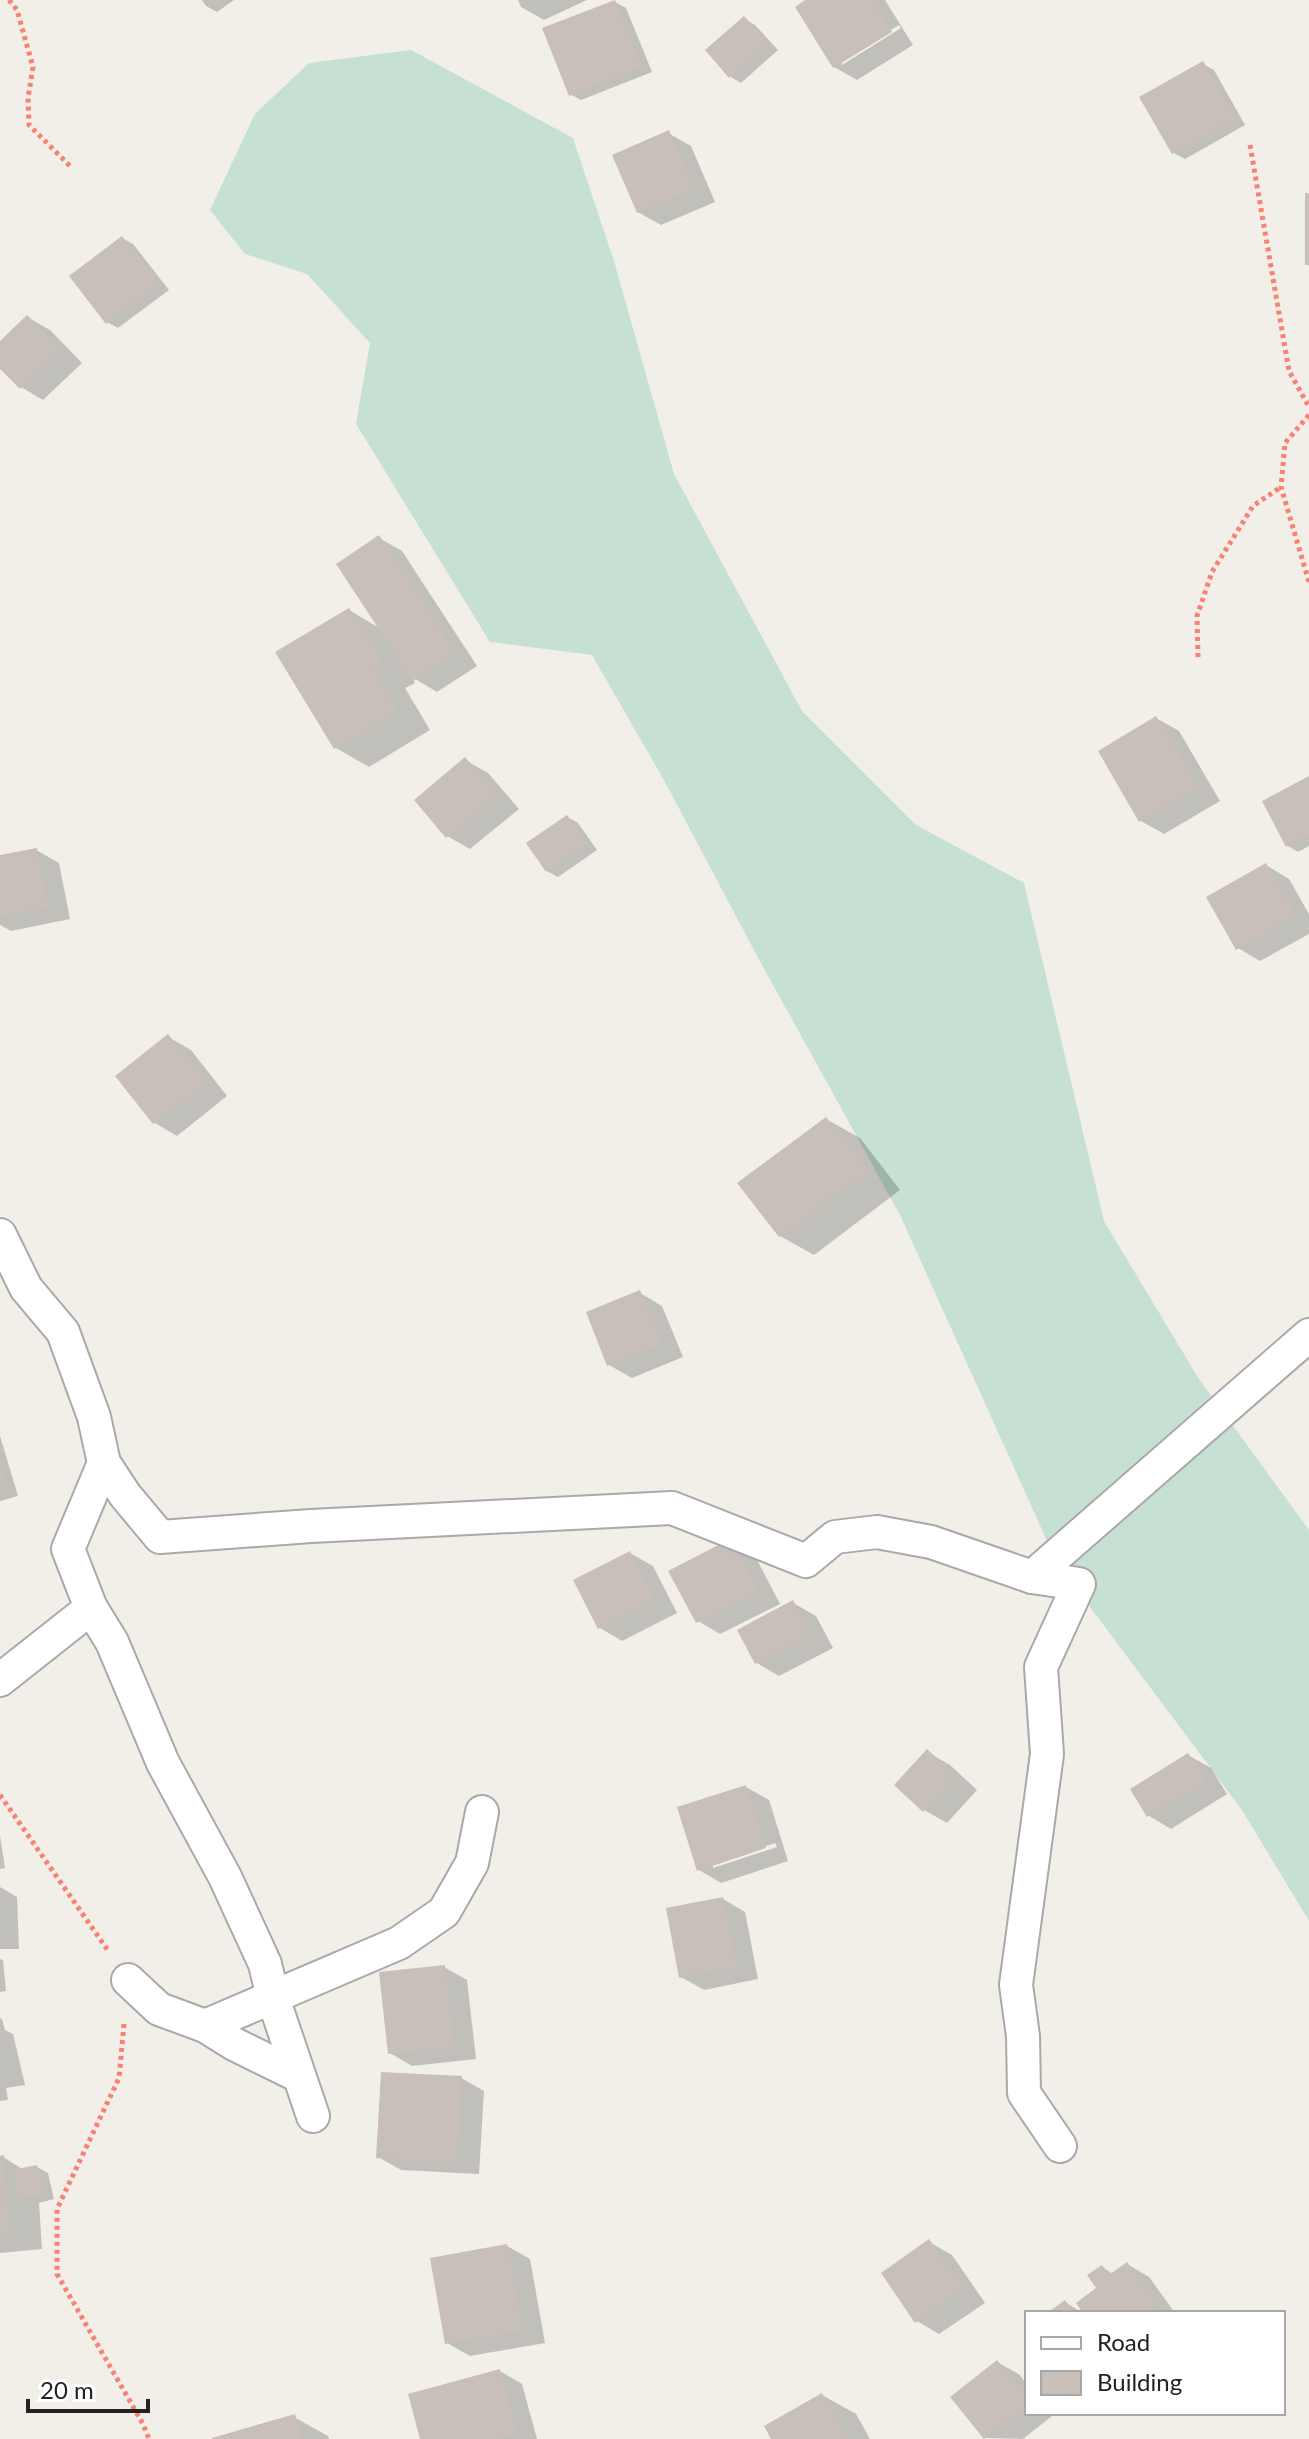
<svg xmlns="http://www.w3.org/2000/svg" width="1309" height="2439" font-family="Lato,sans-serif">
  <rect width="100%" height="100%" fill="#f2efe9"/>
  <polygon fill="#c6e0d4" points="411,50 573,138 614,261 674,474 802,711 916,825 1024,883 1104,1221 1199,1379 1309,1530 1309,1921 1242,1810 1057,1563 900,1215 756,954 665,782 592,655 490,642 356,424 370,343 307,274 245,254 210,210 255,114 309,63"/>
  <g fill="#0003" fill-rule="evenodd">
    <polygon points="202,0 234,0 217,12 206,6"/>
    <polygon points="518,0 587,0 544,20 521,7"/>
    <path d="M809 0H885L913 45 857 80 834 67ZM899 25 901 28 842 65V60Z"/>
    <polygon points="615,2 626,8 652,72 581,100 570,94"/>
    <polygon points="745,19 755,25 778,50 741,83 731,77 708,51"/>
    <polygon points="1203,64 1214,70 1245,125 1185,159 1174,153 1142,98"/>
    <polygon points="668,133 691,146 715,202 661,225 638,212"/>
    <polygon points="122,238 133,244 169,290 118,328 107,322"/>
    <polygon points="27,317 50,330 82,363 43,400 21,387 0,366 0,344"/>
    <polygon points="379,538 402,551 477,666 437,692 412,677 415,683 405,688 430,730 369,767 336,748 349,610 381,629"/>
    <polygon points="1156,718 1179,731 1220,801 1164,834 1141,821"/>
    <polygon points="465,760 488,773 519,809 470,849 447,836"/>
    <polygon points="1309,778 1309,846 1298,852 1288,846"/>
    <polygon points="567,817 578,823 597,850 558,877 547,871"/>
    <polygon points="36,850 59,863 70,919 11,931 0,925 0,857"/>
    <polygon points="1266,865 1289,879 1309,914 1309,934 1260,961 1238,948"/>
    <polygon points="168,1037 191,1050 227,1096 177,1136 155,1123"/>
    <polygon points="826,1119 860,1138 900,1190 814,1255 780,1236"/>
    <polygon points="640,1293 662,1306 683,1357 632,1378 609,1365"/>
    <polygon points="0,1436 18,1496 0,1501"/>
    <polygon points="732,1541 754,1554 780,1604 720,1634 698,1621"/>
    <polygon points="630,1553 653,1566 677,1613 622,1641 600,1628"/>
    <polygon points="793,1603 816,1616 833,1648 779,1676 757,1663"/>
    <polygon points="927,1752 950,1765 977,1790 947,1823 924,1810"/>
    <polygon points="1188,1755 1211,1768 1227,1794 1171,1829 1149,1816"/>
    <path d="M746 1787 769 1800 788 1861 721 1883 699 1870ZM775 1843 777 1847 713 1868V1864Z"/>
    <polygon points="0,1836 5,1868 0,1869"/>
    <polygon points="0,1887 17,1897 19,1949 0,1949"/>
    <polygon points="723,1899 745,1912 758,1979 704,1990 681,1977"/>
    <polygon points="0,1959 3,1960 6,1991 0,1992"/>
    <polygon points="444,1967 467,1980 476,2059 412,2066 390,2053"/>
    <polygon points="0,2018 2,2019 5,2030 13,2034 25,2085 6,2088 8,2100 0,2101"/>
    <polygon points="461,2078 484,2091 479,2174 401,2170 378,2157"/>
    <polygon points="3,2157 24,2170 37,2167 48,2173 54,2199 39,2203 42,2249 0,2253 0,2158"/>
    <polygon points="929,2242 952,2255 985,2303 939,2334 917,2321"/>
    <polygon points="507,2246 530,2259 545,2343 470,2356 447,2343"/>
    <polygon points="1127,2264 1149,2277 1175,2313 1085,2313 1099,2289 1102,2267 1113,2274"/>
    <polygon points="1065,2302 1083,2313 1050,2313"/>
    <polygon points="997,2362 1020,2375 1027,2385 1027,2413 1050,2413 1052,2416 1023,2439 985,2438"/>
    <polygon points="500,2371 522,2384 537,2439 422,2439"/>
    <polygon points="822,2395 856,2414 870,2439 774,2439"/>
    <polygon points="294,2417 328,2436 329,2439 216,2439"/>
  </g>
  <g fill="#c7bfb8">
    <polygon points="615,0 642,66 569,96 542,28"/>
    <polygon points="805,0 872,0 892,32 833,68 795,7"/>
    <polygon points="744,16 768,43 729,78 705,50"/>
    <polygon points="1203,61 1236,119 1172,154 1139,97"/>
    <polygon points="669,130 694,189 637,213 612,155"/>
    <rect x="1305" y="193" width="4" height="72"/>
    <polygon points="122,236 159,283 106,324 69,276"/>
    <polygon points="27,315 60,349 20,389 0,369 0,341"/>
    <polygon points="379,535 456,653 413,681 336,564"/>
    <polygon points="349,608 383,663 373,669 398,711 334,749 275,652"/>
    <polygon points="1156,716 1199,787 1139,822 1098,751"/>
    <polygon points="465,757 497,795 446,838 414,800"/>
    <polygon points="1309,776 1309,835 1286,847 1262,801"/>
    <polygon points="567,815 587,843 546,872 526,843"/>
    <polygon points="37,848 48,907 0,917 0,855"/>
    <polygon points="1266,863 1296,915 1236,950 1206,897"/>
    <polygon points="168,1034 206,1083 153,1124 115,1076"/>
    <polygon points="826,1117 868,1170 779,1237 737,1183"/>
    <polygon points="640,1290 662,1344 607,1366 586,1312"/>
    <polygon points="0,1465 8,1490 0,1492"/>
    <polygon points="732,1538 759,1591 696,1623 668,1571"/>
    <polygon points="630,1551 655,1600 598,1629 573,1580"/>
    <polygon points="793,1600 811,1635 755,1664 737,1630"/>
    <polygon points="927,1749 956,1776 923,1812 894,1785"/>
    <polygon points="1188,1753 1206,1781 1147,1817 1130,1789"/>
    <polygon points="746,1785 766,1848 697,1871 677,1807"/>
    <polygon points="723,1897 737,1967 679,1978 666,1908"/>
    <polygon points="445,1965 454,2047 388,2054 379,1972"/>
    <polygon points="381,2072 462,2076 457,2162 376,2158"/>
    <polygon points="4,2155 9,2231 0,2232 0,2156"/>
    <polygon points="37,2165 44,2194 19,2199 12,2170"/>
    <polygon points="929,2239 964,2289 915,2323 881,2273"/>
    <polygon points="507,2244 523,2330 445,2344 430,2258"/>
    <polygon points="1127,2262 1163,2313 1083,2313 1076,2303 1096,2288 1087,2275 1102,2265 1109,2275"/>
    <polygon points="1065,2300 1074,2313 1047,2313"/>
    <polygon points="997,2360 1027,2397 1027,2406 984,2439 950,2397"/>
    <polygon points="500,2369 517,2433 493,2439 420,2439 408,2394"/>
    <polygon points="822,2393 849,2439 771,2439 764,2426"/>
    <polygon points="295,2414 302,2439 212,2439 212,2438"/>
  </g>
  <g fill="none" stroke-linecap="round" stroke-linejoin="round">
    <g stroke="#a9a9a9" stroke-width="36">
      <g id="street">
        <polyline points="0,1235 26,1288 63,1332 94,1417 104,1463"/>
        <polyline points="1032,1577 1309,1335"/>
        <polyline points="91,1608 112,1642 163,1763 225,1877 265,1964 273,1998 313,2116"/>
        <polyline points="0,1680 91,1608 68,1549 104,1463 125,1495 160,1537 311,1526 672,1508 806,1561 835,1537 877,1532 931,1542 1032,1577 1079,1584 1041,1667 1047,1754 1016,1985 1023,2036 1024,2093 1060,2146"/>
        <polyline points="128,1980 159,2009 205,2026 234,2044 299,2076"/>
        <polyline points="205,2026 399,1943 444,1912 472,1863 482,1812"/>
      </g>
    </g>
    <g stroke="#fa8072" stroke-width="5" stroke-dasharray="4 4" stroke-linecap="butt">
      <polyline points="9,0 17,10 33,67 28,98 29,125 71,167"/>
      <polyline points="1250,145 1289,371 1309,407"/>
      <polyline points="1309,415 1285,443 1281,487 1309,582"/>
      <polyline points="1198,657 1197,616 1212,572 1253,506 1281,487"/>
      <polyline points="0,1795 109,1952"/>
      <polyline points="124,2024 119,2078 57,2209 57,2274 143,2424 149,2439"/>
    </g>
    <use href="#street" stroke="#fff" stroke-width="32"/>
  </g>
  <rect x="1025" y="2311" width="260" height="104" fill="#ffffff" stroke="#a7a7a7" stroke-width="2"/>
  <rect x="1041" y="2337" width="40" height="12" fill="#ffffff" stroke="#a7a7a7" stroke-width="2"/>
  <text x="1097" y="2351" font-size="24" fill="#222222">Road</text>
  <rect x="1041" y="2371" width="40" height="24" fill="#c7bfb8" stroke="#a7a7a7" stroke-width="2"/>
  <text x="1097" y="2391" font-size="24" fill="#222222">Building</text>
  <path d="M28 2399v12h120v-12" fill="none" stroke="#222222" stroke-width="4"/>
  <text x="40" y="2399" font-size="24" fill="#222222" stroke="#ffffff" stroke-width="6" paint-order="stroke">20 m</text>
</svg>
